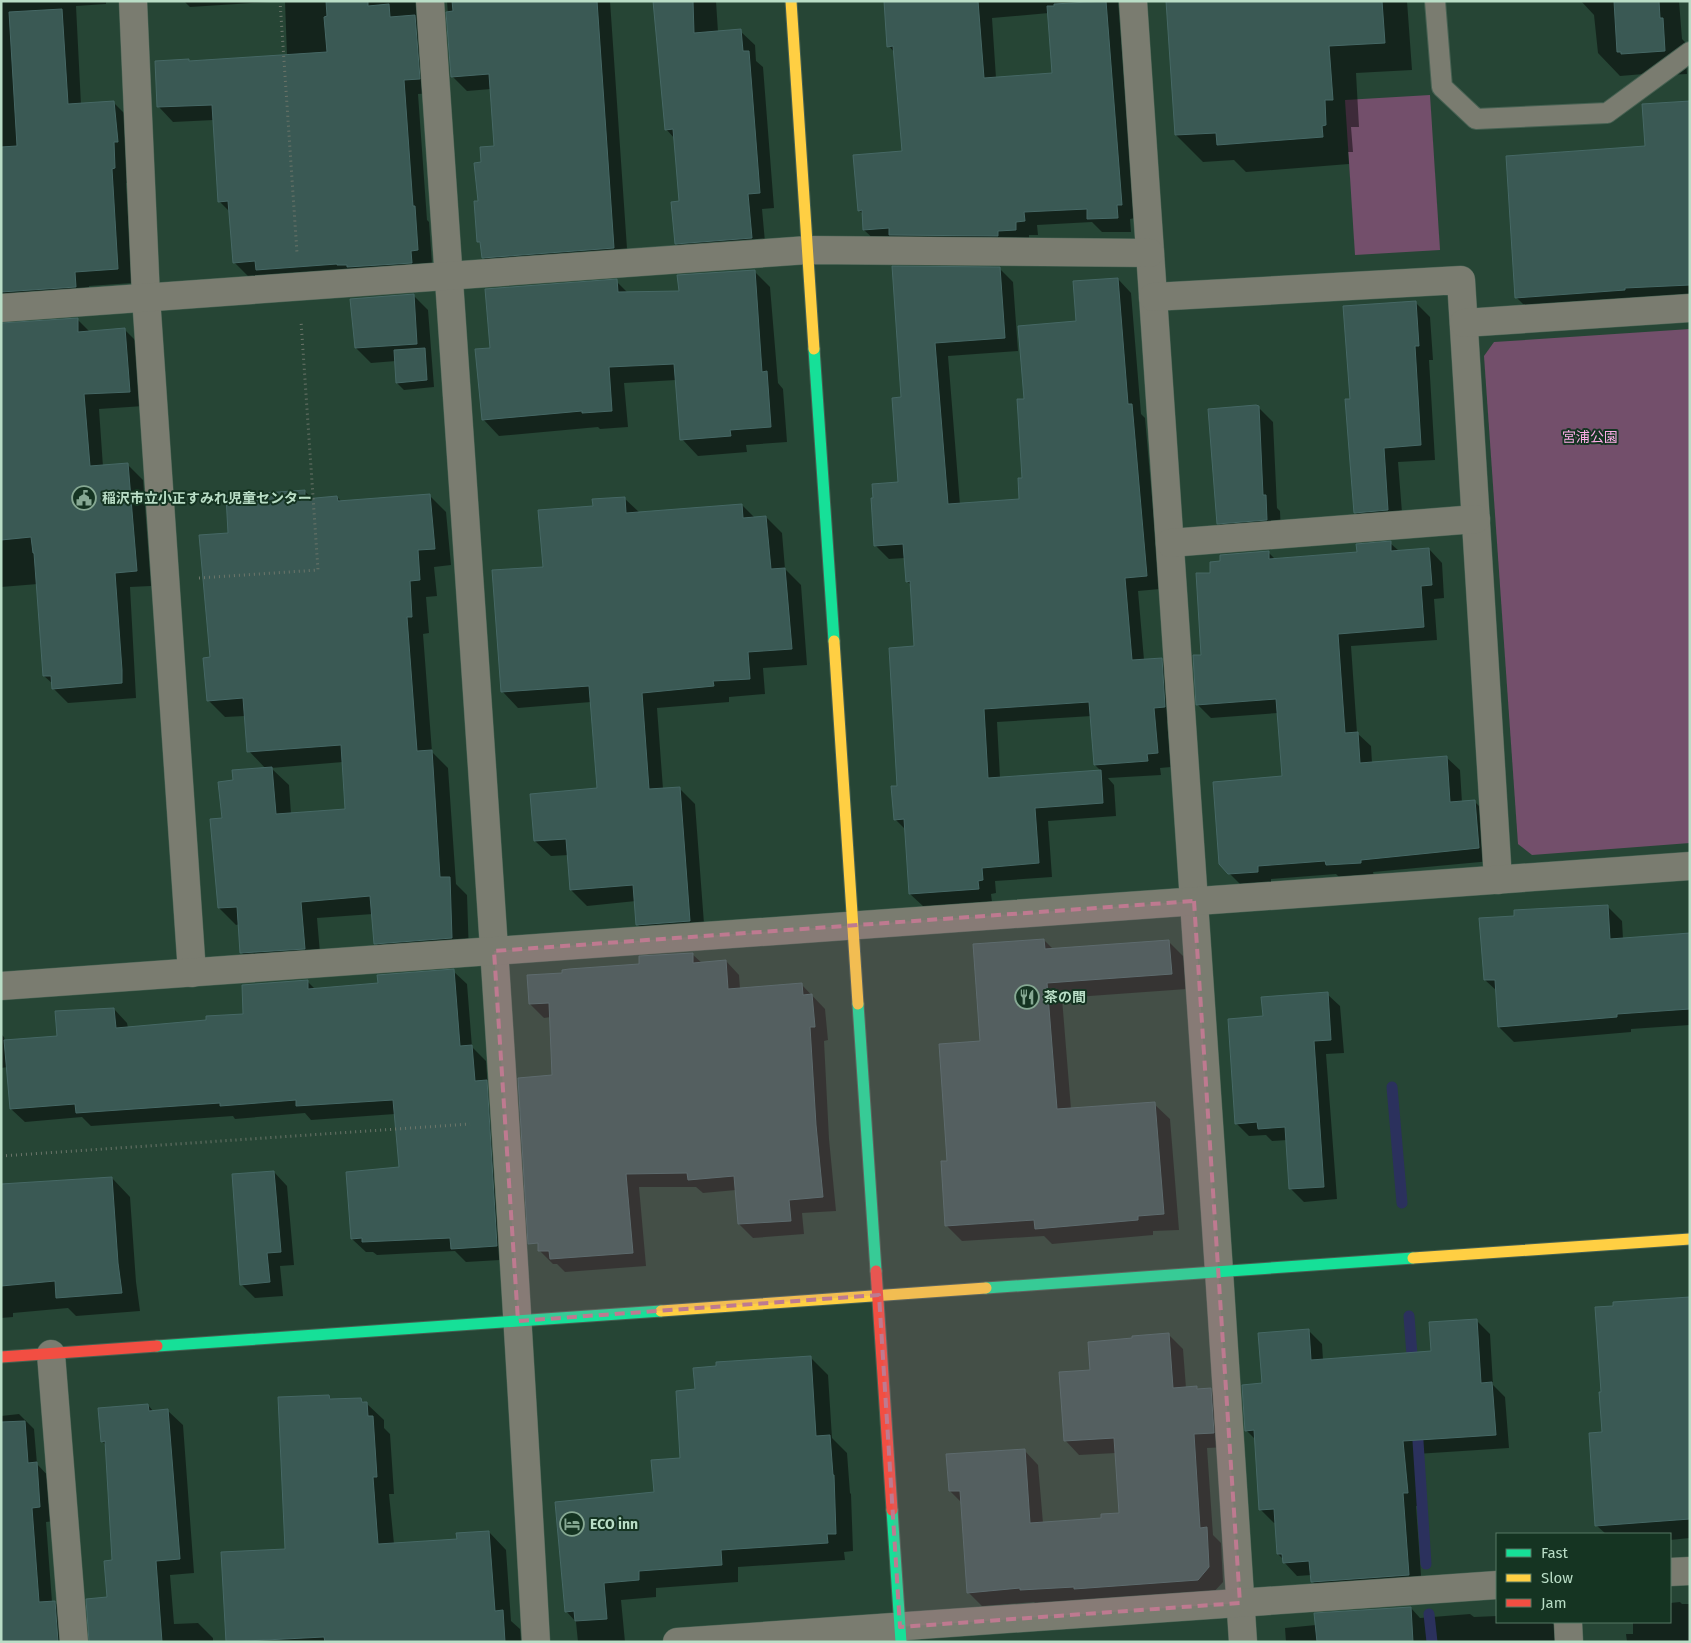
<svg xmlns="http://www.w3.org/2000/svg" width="1691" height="1643" font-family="'Fira Sans','Noto Sans JP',sans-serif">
  <rect width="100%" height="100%" fill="#264535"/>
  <g fill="#734f6b">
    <polygon points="1430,95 1440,250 1355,255 1345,100"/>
    <polygon points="1690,329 1690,843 1532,855 1518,844 1484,356 1494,342"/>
  </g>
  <g fill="#0007" fill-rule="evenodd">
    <polygon points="1,1 106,1 106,4 76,6 81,105 113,102 128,117 130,183 126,183 132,283 89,286 90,302 1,318"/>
    <polygon points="184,1 440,1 434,93 418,94 427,220 429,222 432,264 249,277 234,262 231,213 219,201 214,120 173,122 159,107 188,60 190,62 287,56 285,1 190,7"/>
    <polygon points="447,1 610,1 628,263 498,272 483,257 482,245 478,241 479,202 482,164 495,147 491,89 467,91 452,76"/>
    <polygon points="655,1 716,1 718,32 740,31 755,45 756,61 763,67 774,208 762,209 766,253 690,258 676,243 680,202 675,139 666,129"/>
    <path d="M885 1H1118L1135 218 1130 219 1131 232H1102L1092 222 1037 225 1038 235H1029V243H878L864 230 863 214 859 210 903 153 894 52 889 46ZM1049 13 1053 74 996 78 992 18Z"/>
    <polygon points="1167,1 1407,1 1412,70 1356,73 1359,127 1351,127 1353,152 1348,152 1349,164 1246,172 1234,160 1203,162 1176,135"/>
    <polygon points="1581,1 1679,1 1682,39 1685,42 1687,74 1646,76 1644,74 1620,76 1598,53 1594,15"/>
    <polygon points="1690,102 1690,308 1539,320 1516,297 1646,147"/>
    <path d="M893 268 1000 269 1013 282 1018 351 948 356 960 505 1021 500 1024 479 1025 400 1077 323 1118 279 1131 293 1141 414 1145 418 1160 589 1138 591 1144 660 1161 659 1175 672 1178 721H1167L1171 767 1160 768 1161 775 1108 778 1114 785 1116 816 1048 821 1052 877 995 881 996 893 991 894 992 902 924 907 910 894 906 830 895 819 915 647 912 586 907 581 905 558 889 559 876 546 899 484 902 398ZM1092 716 1095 765 1101 771 1000 778 997 722Z"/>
    <polygon points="754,271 770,287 778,383 783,389 787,442 746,445 747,452 698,456 682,439 676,380 624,383 628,427 600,429 598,427 499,436 483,419 491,349 616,281 628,293 680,292"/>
    <polygon points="413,295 428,310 434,387 404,390 397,383 396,361 371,363 356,348"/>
    <polygon points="1415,302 1430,317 1433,360 1429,360 1435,460 1398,462 1403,525 1370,527 1355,512 1351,400"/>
    <polygon points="77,319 90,332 125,330 140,345 144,406 99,409 103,467 128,465 143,480 151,586 130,587 136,698 68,703 53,688 53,684 44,676 38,584 1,587 1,325"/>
    <polygon points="1258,407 1273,422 1277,508 1280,511 1281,534 1233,538 1219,523"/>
    <path d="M304 491 313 499 337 497 342 502 430 496 446 512 451 565 434 567 437 596 426 597 429 633 423 634 432 752 448 768 456 884 467 895 469 955 392 960 376 943 373 914 317 918 321 965 258 970 242 953 240 924 236 925 219 908 223 819 234 781 266 769 249 751 245 716 225 717 208 700 211 659 230 534ZM343 762 347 810 291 814 289 785 271 768Z"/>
    <polygon points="624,498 640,513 742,505 755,518 766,517 782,533 785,569 801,585 807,665 763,668 765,694 729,697 729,702 657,708 663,789 679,788 695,804 705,937 653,940 638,925 636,901 587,906 571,890 569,855 551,856 535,841 598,790 591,702 518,708 503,692 493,572 544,568 594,507"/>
    <polygon points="1390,543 1399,551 1429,549 1442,563 1444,598 1434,599 1437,640 1351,646 1357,733 1371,746 1372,763 1446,757 1460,770 1462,803 1475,802 1488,815 1491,861 1373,872 1374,876 1340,878 1336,874 1271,879 1271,885 1243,887 1220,864 1283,778 1278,713 1211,718 1198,705 1211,574 1268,552 1276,560 1358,553"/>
    <polygon points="1607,906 1622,921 1623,939 1690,935 1690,1025 1631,1029 1631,1032 1514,1042 1499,1027 1497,991 1485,980"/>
    <polygon points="1044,940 1054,950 1169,942 1184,957 1187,989 1062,998 1071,1109 1154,1104 1170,1119 1179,1230 1153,1231 1153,1235 1052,1244 1044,1236 962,1241 947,1226 949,1162 981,1043"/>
    <polygon points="692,954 702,963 726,961 739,975 740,989 801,984 825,1009 828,1040 824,1041 829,1139 836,1211 802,1213 804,1234 753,1238 739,1224 736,1190 703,1193 696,1187 639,1187 646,1266 565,1272 557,1264 553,1264 540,1251 554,1076 551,1017 544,1018 530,1004 563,974 641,965"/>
    <polygon points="453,971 467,984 472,1047 486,1061 500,1260 466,1262 455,1251 377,1255 373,1252 366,1252 352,1239 400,1168 395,1114 311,1120 305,1113 235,1119 233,1116 91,1126 82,1117 25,1122 11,1109 8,1067 1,1068 1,1034 4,1037 5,1041 58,1037 114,1009 127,1023 128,1028 207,1021 245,1015 307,981 316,990 379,984"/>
    <polygon points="1327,994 1340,1006 1344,1053 1326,1054 1337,1199 1304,1202 1291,1189 1288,1140 1272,1141 1266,1135 1249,1136 1236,1123 1264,1018"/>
    <polygon points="274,1172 287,1186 294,1265 280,1266 283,1296 255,1298 241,1284"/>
    <polygon points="112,1178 130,1197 136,1282 140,1311 76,1316 68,1308 13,1313 13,1317 1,1318 1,1185"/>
    <polygon points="1690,1298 1690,1538 1670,1540 1670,1534 1606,1534 1596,1525 1603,1433"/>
    <polygon points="1476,1320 1490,1334 1493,1385 1505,1397 1509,1448 1416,1454 1421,1506 1416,1506 1422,1589 1326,1595 1313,1582 1312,1575 1297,1576 1284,1562 1284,1560 1278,1554 1276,1522 1274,1523 1260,1509 1256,1440 1246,1430 1263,1384 1308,1330 1322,1344 1323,1360 1432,1352"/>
    <polygon points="1168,1334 1183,1349 1186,1388 1197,1388 1199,1390 1210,1389 1225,1403 1228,1447 1207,1448 1213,1535 1221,1543 1223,1582 1212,1594 1036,1604 1034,1602 982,1606 968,1592 962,1503 950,1491 1024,1450 1038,1465 1043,1523 1102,1519 1120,1514 1116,1453 1079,1455 1065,1440 1091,1372"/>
    <polygon points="810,1357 828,1375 832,1438 847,1453 850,1493 851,1494 853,1551 844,1552 845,1560 738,1567 738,1582 656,1588 656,1597 621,1600 625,1642 578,1642 576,1622 566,1611 682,1459 696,1390"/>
    <polygon points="329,1396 333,1401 361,1400 366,1403 384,1420 384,1428 390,1434 394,1494 389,1494 394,1544 458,1540 489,1532 506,1550 511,1621 520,1629 521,1642 227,1642 287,1550"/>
    <polygon points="148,1405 154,1412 168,1411 183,1425 194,1573 170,1575 174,1624 198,1623 213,1638 213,1642 91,1642 108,1599 113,1562 106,1445 102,1441"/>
    <polygon points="19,1414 34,1429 37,1464 51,1479 55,1521 46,1522 52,1602 55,1602 69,1617 71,1642 1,1642 1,1416"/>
    <polygon points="1680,1602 1682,1604 1690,1604 1690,1642 1627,1642 1626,1634 1633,1634 1633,1622 1670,1622 1670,1603"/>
    <polygon points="1411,1608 1420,1618 1470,1614 1474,1617 1497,1616 1497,1622 1551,1622 1555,1626 1556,1642 1286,1642 1285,1628 1316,1625"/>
  </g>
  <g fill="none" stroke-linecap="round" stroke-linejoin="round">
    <g stroke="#2b315d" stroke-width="11">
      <polyline points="1392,1087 1402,1203"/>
      <polyline points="1409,1316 1413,1368"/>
      <polyline points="1417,1426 1426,1564"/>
      <polyline points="1429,1614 1432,1642"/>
    </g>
  </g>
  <g fill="#3a5954" stroke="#466865">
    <polygon points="326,1 368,1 368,6 389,4 390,17 415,15 420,79 404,80 413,206 415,206 418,250 411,251 412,263 347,267 347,265 337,265 337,264 256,270 255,261 233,263 228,201 218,202 212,105 157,107 155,61 189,59 189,61 327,52 324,17 327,16"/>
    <polygon points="452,1 597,1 614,248 482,258 480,242 477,242 474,201 478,201 474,163 481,162 480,147 494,146 489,74 451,77 446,12 453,11"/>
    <polygon points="653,1 693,1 694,33 741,29 743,51 749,51 760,193 748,194 752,238 675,244 671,202 679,201 673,129 665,130"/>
    <polygon points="884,1 978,1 984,78 1052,73 1047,6 1054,6 1054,4 1106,1 1122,205 1117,205 1118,218 1087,219 1087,209 1024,212 1025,221 1016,222 1016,230 998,231 998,236 889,235 889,228 863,230 862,210 858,211 853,155 902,151 893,46 887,47"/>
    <polygon points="1166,1 1382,1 1385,43 1329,46 1333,100 1325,100 1326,125 1322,126 1323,137 1217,145 1216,133 1175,135"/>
    <polygon points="1614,1 1659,1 1660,18 1663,18 1665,51 1621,54 1621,52 1617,52"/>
    <polygon points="62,9 68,104 114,101 118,142 114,142 115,168 112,169 118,269 75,272 76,287 1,292 1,147 17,146 9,12"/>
    <polygon points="1690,101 1690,285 1625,288 1625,290 1515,298 1506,156 1645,146 1642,104"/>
    <polygon points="892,266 1000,267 1005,338 935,343 948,504 1019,499 1018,478 1022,478 1017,399 1024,399 1018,326 1076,321 1073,281 1118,278 1128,404 1132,404 1147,576 1125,578 1132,660 1162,658 1165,707 1154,708 1158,753 1147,754 1148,761 1094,765 1089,702 984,709 988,778 1101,770 1103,803 1035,808 1039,863 982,868 983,880 978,881 979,889 909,894 904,819 894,820 891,786 897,786 889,648 914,646 910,581 906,582 903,544 874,546 871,498 873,498 872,484 898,482 892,398 901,397"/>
    <polygon points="755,270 762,372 767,371 771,427 730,430 731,436 680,440 674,364 609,367 612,411 582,413 582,411 482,420 475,349 490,348 485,289 617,279 618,292 679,291 677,275"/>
    <polygon points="414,294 417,344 355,348 350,299"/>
    <polygon points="1416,301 1419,346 1415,346 1421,445 1384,448 1388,510 1354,513 1345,399 1350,399 1343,306"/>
    <polygon points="78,318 78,332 125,328 130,392 84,394 90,466 128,463 137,571 115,573 122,670 122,683 52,689 51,676 43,676 34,553 33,553 31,537 1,540 1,323"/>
    <polygon points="425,348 427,380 396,383 394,350"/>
    <polygon points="1256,405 1259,406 1263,495 1266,495 1267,520 1217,524 1208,409"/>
    <polygon points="305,490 305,499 337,496 338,501 430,494 435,549 418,550 420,580 410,581 412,617 407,617 417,751 432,750 440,877 450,877 452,938 374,944 370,896 301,902 305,949 240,953 237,907 218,908 210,819 222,818 218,782 233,780 232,770 272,767 276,814 345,809 341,745 247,752 243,698 207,701 203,658 210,657 199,535 228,533 226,496"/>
    <polygon points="625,497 626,513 742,504 743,518 766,516 771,569 785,568 792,649 748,652 750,679 713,681 714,686 642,693 649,789 680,787 690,921 636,925 633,885 570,890 566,839 534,841 530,794 597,788 589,686 501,692 492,570 543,567 538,510 593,506 592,499"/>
    <polygon points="1391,541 1391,551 1429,548 1432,585 1421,586 1424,627 1338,634 1345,733 1358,732 1360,763 1447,756 1450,802 1475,800 1479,848 1361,860 1361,863 1326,865 1325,861 1258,866 1258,872 1228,874 1219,864 1213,782 1282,776 1276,699 1196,705 1193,655 1201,655 1196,573 1210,573 1210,562 1220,561 1220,555 1269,551 1269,559 1357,552 1356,544"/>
    <polygon points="1608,905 1610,939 1690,933 1690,1009 1617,1014 1617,1017 1498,1027 1495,980 1484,980 1479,918 1514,916 1514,910"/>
    <polygon points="1044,939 1045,949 1169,940 1172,974 1047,983 1057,1109 1155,1102 1164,1214 1138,1216 1138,1220 1035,1229 1034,1220 945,1226 941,1161 947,1161 939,1044 980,1041 973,944"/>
    <polygon points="693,953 693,963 726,960 728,989 802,983 803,995 812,994 815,1027 810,1027 816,1125 823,1197 789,1200 791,1221 738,1224 734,1176 688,1180 687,1173 626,1174 633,1253 550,1259 549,1251 538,1251 538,1243 528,1244 518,1078 552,1075 549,1003 529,1004 527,975 562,973 562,970 569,969 639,964 639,956"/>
    <polygon points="454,969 460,1046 472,1045 475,1081 487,1080 497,1246 451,1249 450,1238 362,1242 362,1238 351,1239 346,1172 399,1167 393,1100 296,1106 296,1100 220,1106 220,1103 76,1113 75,1104 10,1109 4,1040 57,1036 55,1011 114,1008 116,1028 206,1020 206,1016 243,1014 242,985 308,980 308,989 378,983 377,975"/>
    <polygon points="1328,992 1331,1040 1314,1041 1324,1187 1289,1189 1285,1127 1258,1129 1257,1122 1235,1124 1228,1019 1263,1016 1261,997"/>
    <polygon points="274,1171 281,1252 267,1253 270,1282 240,1285 232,1174"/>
    <polygon points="112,1177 118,1263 122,1293 56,1298 55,1281 1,1286 1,1184"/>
    <polygon points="1690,1297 1690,1519 1595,1526 1589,1433 1602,1432 1599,1392 1601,1392 1595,1307 1613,1306 1613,1302"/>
    <polygon points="1477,1319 1481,1383 1492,1382 1496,1435 1403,1441 1408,1493 1403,1493 1409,1575 1311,1582 1309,1561 1283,1563 1282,1554 1277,1554 1274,1509 1259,1510 1254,1430 1245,1431 1242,1385 1262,1383 1258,1333 1309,1329 1311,1360 1431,1351 1429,1322"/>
    <polygon points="1169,1333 1173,1388 1197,1386 1197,1389 1211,1388 1214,1433 1194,1434 1200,1528 1207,1527 1209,1567 1198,1580 1074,1589 1074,1587 1020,1590 1020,1588 967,1593 960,1491 949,1491 946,1454 1025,1449 1030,1523 1101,1518 1101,1514 1119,1513 1114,1438 1064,1441 1059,1372 1090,1370 1088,1342 1132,1338 1132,1336"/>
    <polygon points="811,1356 816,1436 830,1435 833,1475 834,1475 836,1534 827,1534 828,1543 721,1550 722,1565 639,1571 639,1580 604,1583 607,1619 575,1621 574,1611 565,1612 555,1502 654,1492 651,1460 680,1458 676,1391 695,1389 693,1368 716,1366 716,1362"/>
    <polygon points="329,1395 330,1399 361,1398 362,1402 367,1402 368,1416 373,1416 377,1477 373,1477 378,1544 457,1539 456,1533 489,1531 495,1611 503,1610 505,1642 325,1642 324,1637 226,1642 221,1552 285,1549 278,1397"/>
    <polygon points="148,1404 149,1411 168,1409 180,1559 156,1561 162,1642 89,1642 86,1599 107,1597 104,1561 112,1560 105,1441 101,1442 98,1408"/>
    <polygon points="25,1421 28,1463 37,1462 40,1507 32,1508 39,1602 55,1601 58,1642 1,1642 1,1422"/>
    <polygon points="1411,1607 1413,1642 1317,1642 1314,1613"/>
  </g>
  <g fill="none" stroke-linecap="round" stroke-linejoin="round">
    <g stroke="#466152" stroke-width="22">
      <polyline id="lane" points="1435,1 1442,87 1476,119 1607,113 1690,52"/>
    </g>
    <g stroke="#466152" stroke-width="29">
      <g id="street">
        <polyline points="133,1 146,297 192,973"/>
        <path d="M430 1C467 548 506 1095 536 1642"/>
        <polyline points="1133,1 1219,1271 1243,1642"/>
        <polyline points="1153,297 1461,280 1498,880"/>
        <polyline points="1,308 808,250 1150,253"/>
        <polyline points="1464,323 1690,308"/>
        <polyline points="1170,543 1476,519"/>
        <polyline points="1,986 1690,866"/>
        <polyline points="51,1354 74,1642"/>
        <polyline points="1670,1572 1690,1571"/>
        <polyline points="1568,1622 1569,1642"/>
        <polyline points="677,1642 1497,1585"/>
      </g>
    </g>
    <g stroke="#466152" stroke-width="13">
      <g id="fast">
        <polyline points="814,349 834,641"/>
        <polyline points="858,1004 876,1271"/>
        <polyline points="986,1288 1413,1258"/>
        <polyline points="157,1346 661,1311"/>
        <polyline points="892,1510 901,1642"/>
      </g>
    </g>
    <g stroke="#466152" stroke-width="13">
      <g id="slow">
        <polyline points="791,1 814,349"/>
        <polyline points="834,641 858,1004"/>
        <polyline points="1413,1258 1690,1239"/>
        <polyline points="661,1311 986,1288"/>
      </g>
    </g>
    <g stroke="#466152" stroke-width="13">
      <g id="jam">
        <polyline points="876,1271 892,1510"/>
        <polyline points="1,1357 157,1346"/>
      </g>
    </g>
    <g stroke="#6c756a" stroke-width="3" stroke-dasharray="1 4" stroke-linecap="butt">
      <polyline points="280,1 297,253"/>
      <polyline points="199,578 318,570 301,321"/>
      <polyline points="1,1156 470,1124"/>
    </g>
    <use href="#lane" stroke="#7a7c70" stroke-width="20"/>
    <use href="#street" stroke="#7a7c70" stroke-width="28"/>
    <use href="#fast" stroke="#16e098" stroke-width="11"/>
    <use href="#slow" stroke="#ffcf43" stroke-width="11"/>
    <use href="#jam" stroke="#f24e42" stroke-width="11"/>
  </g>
  <path fill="#be7a90" fill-opacity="0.2" stroke="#be7a90" stroke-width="4" stroke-dasharray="10 6" stroke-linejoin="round" d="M1194 901 1240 1603 900 1627 879 1295 518 1321 494 951Z"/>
  <defs>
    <g id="civic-ring" transform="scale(1.25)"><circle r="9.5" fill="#153422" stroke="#86a893" stroke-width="1.5"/><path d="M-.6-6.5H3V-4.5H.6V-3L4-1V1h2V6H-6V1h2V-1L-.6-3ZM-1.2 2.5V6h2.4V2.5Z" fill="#86a893"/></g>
    <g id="restaurant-ring" transform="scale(1.25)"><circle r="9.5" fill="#153422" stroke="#86a893" stroke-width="1.5"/><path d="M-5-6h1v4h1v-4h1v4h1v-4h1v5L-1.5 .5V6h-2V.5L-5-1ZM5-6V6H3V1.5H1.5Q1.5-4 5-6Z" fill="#86a893"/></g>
    <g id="hotel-ring" transform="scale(1.25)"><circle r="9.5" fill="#153422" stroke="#86a893" stroke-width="1.5"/><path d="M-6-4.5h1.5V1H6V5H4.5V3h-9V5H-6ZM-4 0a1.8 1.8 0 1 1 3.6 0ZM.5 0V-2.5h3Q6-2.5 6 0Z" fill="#86a893"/></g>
  </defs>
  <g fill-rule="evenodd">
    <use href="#civic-ring" x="84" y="498"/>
    <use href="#restaurant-ring" x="1027" y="997"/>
    <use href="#hotel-ring" x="572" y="1524"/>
  </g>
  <g text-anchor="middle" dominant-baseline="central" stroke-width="4" stroke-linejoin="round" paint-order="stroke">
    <g font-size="14" fill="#fdaee8" stroke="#153422">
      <text x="1590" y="437">宮浦公園</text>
    </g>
    <g font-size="14" font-weight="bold" fill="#b9ddc6" stroke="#153422" text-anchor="start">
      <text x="102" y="498">稲沢市立小正すみれ児童センター</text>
      <text x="1044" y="997">茶の間</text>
      <text x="590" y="1524">ECO inn</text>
    </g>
  </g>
  <rect width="1691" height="1643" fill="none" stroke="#b9ddc6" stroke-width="5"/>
  <rect x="1496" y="1533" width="175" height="90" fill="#153422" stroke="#577864"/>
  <rect x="1506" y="1549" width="25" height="8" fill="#16e098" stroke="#577864"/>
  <text x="1541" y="1558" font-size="15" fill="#b9ddc6">Fast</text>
  <rect x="1506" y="1574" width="25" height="8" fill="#ffcf43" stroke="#577864"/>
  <text x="1541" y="1583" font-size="15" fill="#b9ddc6">Slow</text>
  <rect x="1506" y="1599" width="25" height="8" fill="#f24e42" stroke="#577864"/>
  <text x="1541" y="1608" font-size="15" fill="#b9ddc6">Jam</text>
</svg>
